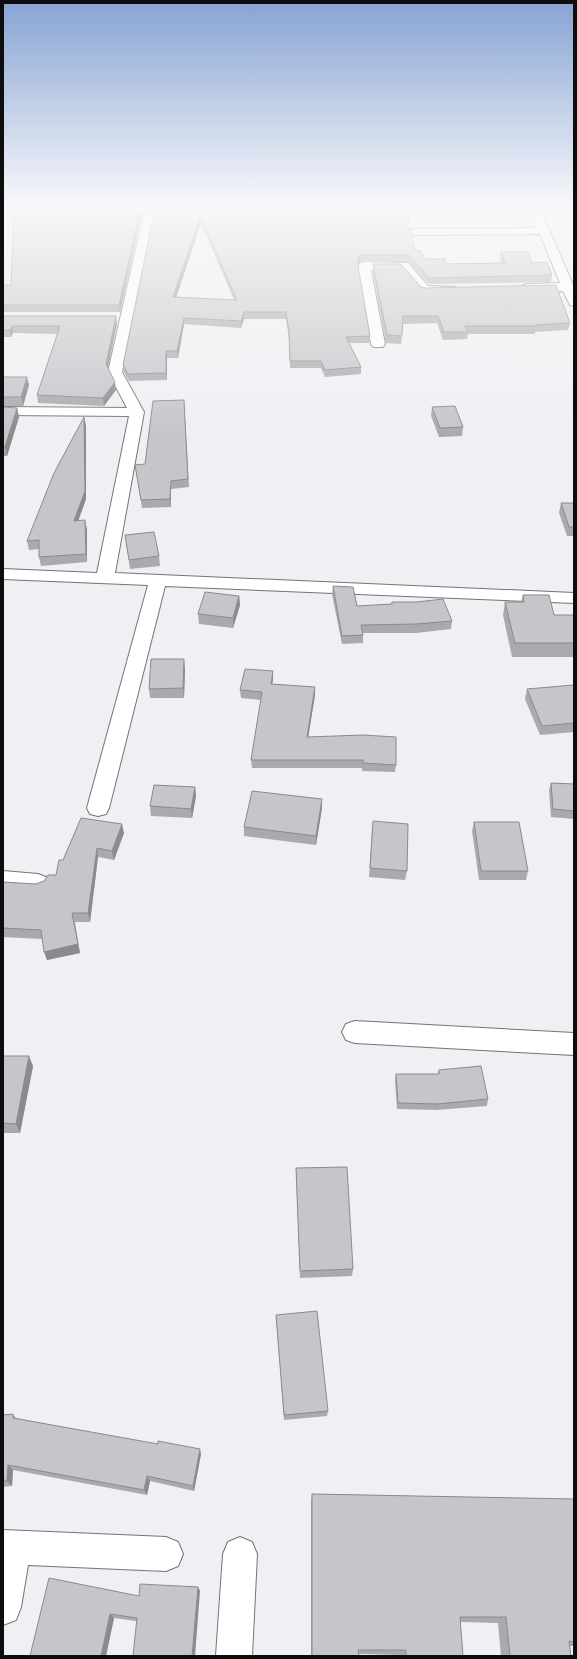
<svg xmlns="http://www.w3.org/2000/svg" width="577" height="1659" font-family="'Fira Sans Condensed',sans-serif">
  <rect width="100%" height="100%" fill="#f0eff3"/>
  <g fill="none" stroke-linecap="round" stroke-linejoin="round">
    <g stroke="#747376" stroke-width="2">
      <g id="minor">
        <polygon points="146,204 156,204 122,372 144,412 115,573 574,593 574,603 165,586 109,808 106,814 98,816 90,814 87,808 148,585 3,579 3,569 97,573 129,416 3,415 3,407 127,408 108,372"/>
        <polygon points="528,204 538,204 574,287 574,306 570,305 563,291 527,292 523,291 521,288 523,285 527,284 560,283 540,234 413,235 409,234 407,232 409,230 413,229 537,228"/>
        <polygon points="3,210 43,210 49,213 43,216 3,216"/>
        <path d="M364 262 408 263 428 286 455 287 457 290 455 293C445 295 431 295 421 293L401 270H371L385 344 383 347H373L371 344 358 266 360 263Z"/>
        <polygon points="3,871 38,874 46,877 49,883 46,889 38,892 3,889"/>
        <polygon points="355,1021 574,1033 574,1055 355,1043 346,1040 342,1032 346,1024"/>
        <polygon points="3,1530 166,1537 178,1542 183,1554 178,1566 166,1571 28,1565 21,1607 16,1620 3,1625"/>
        <polygon points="240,1537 252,1542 257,1554 252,1656 216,1656 223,1554 228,1542"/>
      </g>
    </g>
    <use href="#minor" fill="#fff" fill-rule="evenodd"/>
  </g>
  <g fill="#aaa9ad" fill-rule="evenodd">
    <polygon points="15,204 145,204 143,208 16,208"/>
    <path d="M156 204H469L468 209H406L409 222 408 228 415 251 425 259 445 264 502 263 500 259 501 252 532 263 552 275 551 282 429 284 408 262H360L358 265 370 336 369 343H349L361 367V374L325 377 321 368H290L289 339 286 319H244L241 328 184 324 178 358H167V380L129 381 124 372 123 365ZM201 223 234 300 176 298Z"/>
    <polygon points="140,210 141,218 120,312 3,312 3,285 11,285"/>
    <polygon points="373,264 421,287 570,323 568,330 535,332 535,334 468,334 467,339 443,340 437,323 403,324 401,344 386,343 373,272"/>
    <polygon points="3,316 116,316 117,324 107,368 116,390 104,406 38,403 37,395 57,334 13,333 11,337 3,337"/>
    <polygon points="3,377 29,385 23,406 3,406"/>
    <polygon points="184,400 189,487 171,489 171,507 142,508 135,465 145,464"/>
    <polygon points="3,407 17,408 19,417 7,456 3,456"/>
    <polygon points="432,407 463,427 462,436 439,437 431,416"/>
    <polygon points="86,425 86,499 78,521 87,529 87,562 41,566 39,557 39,549 29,550 27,541"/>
    <polygon points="561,503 574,503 574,536 567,536 559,513"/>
    <polygon points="125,535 159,556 160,566 130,569"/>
    <polygon points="333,586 357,606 391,604 392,602 452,621 451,629 416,633 363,633 363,643 342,644 332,594"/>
    <polygon points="523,595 554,615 574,615 574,657 512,657 503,615 505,602 521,602"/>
    <polygon points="239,596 240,605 233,628 199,624 198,614"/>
    <polygon points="185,669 184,698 150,698 149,689"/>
    <polygon points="273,671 273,679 272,684 315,687 315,695 308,737 396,765 395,772 362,771 362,768 252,768 251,760 261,700 241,698 240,690"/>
    <polygon points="574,685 574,732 540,735 525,699 527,689"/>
    <polygon points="551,783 574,784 574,819 551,817 549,790"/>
    <polygon points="195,787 196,796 192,818 151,816 150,806"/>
    <polygon points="322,808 316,845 244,836 244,827"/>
    <polygon points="474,822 528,871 526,880 479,880 472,831"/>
    <polygon points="372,830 407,871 405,880 369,877"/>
    <polygon points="124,833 114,860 98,857 90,922 75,922 80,953 47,960 42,939 3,937 3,882 36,884 44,881 56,875 63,860"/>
    <polygon points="3,1056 33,1066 20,1133 3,1133"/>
    <polygon points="439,1070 488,1099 487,1106 436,1110 397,1109 395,1080 396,1074 438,1074"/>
    <polygon points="296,1168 353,1269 352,1276 300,1278"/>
    <polygon points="276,1315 328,1411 327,1416 284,1420"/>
    <polygon points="13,1414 16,1418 201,1454 194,1491 150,1481 147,1495 13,1470 12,1486 3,1487 3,1415"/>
    <polygon points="312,1494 574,1499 574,1646 570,1646 571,1656 501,1656 498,1623 460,1622 463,1656 401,1656 401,1655 359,1654 359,1656 311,1656 311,1503"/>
    <polygon points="198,1587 200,1591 136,1621 114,1618 106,1656 30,1656 139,1596"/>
  </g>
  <g fill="#8b8a8d">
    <polygon points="3,204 10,204 7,208 3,209"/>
    <polygon points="140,210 141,218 120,312 119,305"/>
    <polygon points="200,216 201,223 174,304 173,297"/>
    <polygon points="360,255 360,262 357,266 357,260"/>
    <polygon points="244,312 244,319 241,328 241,321"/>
    <polygon points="116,316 117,324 107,372 106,364"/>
    <polygon points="184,318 184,324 178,358 177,351"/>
    <polygon points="12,326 13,333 11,337 10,330"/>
    <polygon points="166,351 167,358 167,380 166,373"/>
    <polygon points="27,377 29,385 23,406 21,397"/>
    <polygon points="115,382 116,390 104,406 103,398"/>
    <polygon points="17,408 19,417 7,456 5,447"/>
    <polygon points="84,417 86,425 86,499 75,530 74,521"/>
    <polygon points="171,481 171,507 170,499"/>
    <polygon points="85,520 87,529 87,562 86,554"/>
    <polygon points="239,596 240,605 233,628 233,618"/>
    <polygon points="184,659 185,669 184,698 183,688"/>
    <polygon points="273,671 273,679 271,692 271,684"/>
    <polygon points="315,687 315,695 307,745 307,737"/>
    <polygon points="195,787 196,796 192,818 191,809"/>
    <polygon points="322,799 322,808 316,845 316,836"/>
    <polygon points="122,824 124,833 114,860 112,851"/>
    <polygon points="97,848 98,857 90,922 88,913"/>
    <polygon points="72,913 80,953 47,960 44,952"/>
    <polygon points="29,1056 33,1066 20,1133 16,1124"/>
    <polygon points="200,1449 201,1454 194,1491 193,1486"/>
    <polygon points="8,1465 13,1470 12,1486 7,1481"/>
    <polygon points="147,1476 150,1481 147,1495 144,1490"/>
    <polygon points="198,1587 200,1591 195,1656 192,1656"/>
    <polygon points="110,1614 114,1618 106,1656 101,1656"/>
  </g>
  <g fill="#c6c5c9" stroke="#8b8a8d" fill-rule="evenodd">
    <path d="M156 204H405L409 222 406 226 410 229 415 251H421L425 259H445V264L505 263 501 252H528L532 263 547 262 552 275 429 278 409 255H360L357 260 370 336 346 337 361 367 325 370 321 361H290L289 332 286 312H244L241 321 184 318 177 351H166V373L128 374 123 365ZM200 216 237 300 173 297Z"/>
    <polygon points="14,210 140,210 119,305 3,305 3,285 11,285"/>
    <polygon points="373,264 401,264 421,287 425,288 556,285 570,323 536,325 536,326 465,326 468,332 444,332 438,316 403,316 402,336 387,335"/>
    <polygon points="3,316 116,316 106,364 115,382 103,398 37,395 60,326 12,326 10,330 3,330"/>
    <polygon points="3,377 27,377 21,397 3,397"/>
    <polygon points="184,400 188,479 171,481 170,499 141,500 135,465 145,464 153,401"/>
    <polygon points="455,406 463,427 440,428 432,407"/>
    <polygon points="3,407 17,408 5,447 3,447"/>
    <polygon points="84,417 85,491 74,521 85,520 86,554 39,557 39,540 27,541 54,473"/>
    <polygon points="561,503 574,503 574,527 569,527"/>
    <polygon points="154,532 159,556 129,560 125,535"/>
    <polygon points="333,586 353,587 357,606 392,604 392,602 416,602 443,599 452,621 416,624 361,625 363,635 342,636"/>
    <polygon points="205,592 239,596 233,618 198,614"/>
    <polygon points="523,595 549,595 554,615 574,615 574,643 515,643 505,602 524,602"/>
    <polygon points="151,659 184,659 183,688 149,689"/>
    <polygon points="245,669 273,671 271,684 315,687 307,737 363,735 396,737 396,765 363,763 363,760 251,760 262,692 240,690"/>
    <polygon points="574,685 574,723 542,726 527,689"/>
    <polygon points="551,783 574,784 574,811 553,809"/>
    <polygon points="154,785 195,787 191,809 150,806"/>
    <polygon points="252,791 322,799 316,836 244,827"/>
    <polygon points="81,818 122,824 112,851 97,848 88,913 72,913 78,944 44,952 41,930 3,928 3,882 36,884 44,881 48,875 56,875 59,860 63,860"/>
    <polygon points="373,821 408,824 407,871 370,868"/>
    <polygon points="474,822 519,822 528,871 481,871"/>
    <polygon points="3,1056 29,1056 16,1124 3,1123"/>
    <polygon points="481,1066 488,1099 437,1104 398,1103 396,1074 439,1074 439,1070"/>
    <polygon points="347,1167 353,1269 300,1271 296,1168"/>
    <polygon points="317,1311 328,1411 284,1415 276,1315"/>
    <polygon points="13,1414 13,1418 158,1444 158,1441 200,1449 193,1486 147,1476 144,1490 8,1465 7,1481 3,1481 3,1415"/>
    <polygon points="312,1494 574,1499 574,1642 569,1641 571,1656 510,1656 506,1617 460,1617 463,1656 406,1656 406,1650 358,1650 359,1656 312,1656"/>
    <polygon points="49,1578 139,1596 140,1584 198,1587 192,1656 133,1656 137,1618 110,1614 101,1656 30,1656"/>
  </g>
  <linearGradient id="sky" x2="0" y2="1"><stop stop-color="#87a3d3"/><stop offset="0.47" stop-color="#f8f8fa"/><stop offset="1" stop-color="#f8f8fa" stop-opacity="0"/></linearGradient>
  <rect width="577" height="436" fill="url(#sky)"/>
  <rect width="577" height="1659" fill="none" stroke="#0e0d0e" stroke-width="8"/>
</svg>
